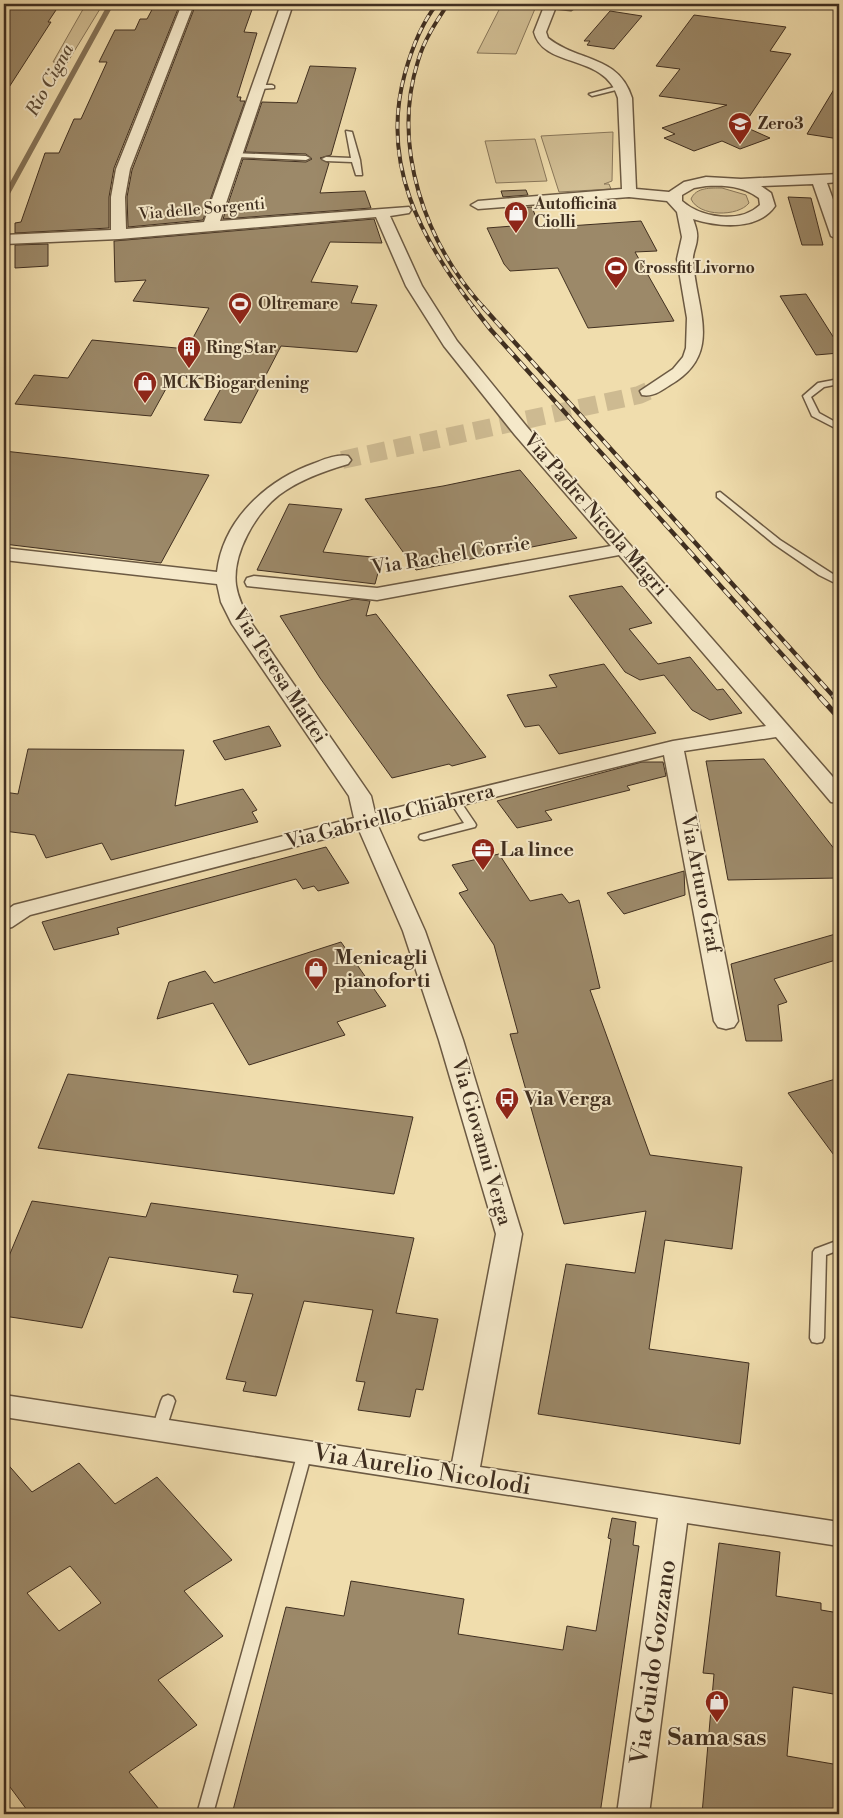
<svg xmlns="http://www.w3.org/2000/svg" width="843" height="1818" font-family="'Libre Bodoni',serif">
  <rect width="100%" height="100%" fill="#f0ddad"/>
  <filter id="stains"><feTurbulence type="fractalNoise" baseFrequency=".004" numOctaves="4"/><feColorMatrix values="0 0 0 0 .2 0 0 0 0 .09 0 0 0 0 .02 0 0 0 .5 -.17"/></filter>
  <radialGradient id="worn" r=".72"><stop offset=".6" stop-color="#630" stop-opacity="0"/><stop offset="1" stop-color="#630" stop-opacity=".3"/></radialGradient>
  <g fill="#d2bf95" stroke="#89775a">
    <polygon points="86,4 103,4 67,63 53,62"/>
    <polygon points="502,4 537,4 516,54 477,53"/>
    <polygon points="613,132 612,181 604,184 609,184 611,189 559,192 541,136"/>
    <polygon points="535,139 547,181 496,183 485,141"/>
    <path d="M722 188 746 195 749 203C738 217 699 217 691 199 696 187 711 188 722 188Z"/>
  </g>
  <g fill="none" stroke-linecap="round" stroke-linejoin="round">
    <polyline stroke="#867458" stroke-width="5.5" points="4,199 111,4"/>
  </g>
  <g fill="#9c8969" stroke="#402f20" fill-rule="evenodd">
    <polygon points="4,4 60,4 48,22 51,22 4,95"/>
    <polygon points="155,4 180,4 114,168 109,197 109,228 15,233 15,223 21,222 45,153 59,153 74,119 81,119 107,62 99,62 115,30 135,30 140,19 147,19"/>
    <polygon points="196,4 254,4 244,32 257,33 237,97 241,97 240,101 245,101 203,220 128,227 127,197 132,170"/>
    <polygon points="610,11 642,16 614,49 587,45 590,41 584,41"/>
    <polygon points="694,15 786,27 770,51 791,54 743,126 770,138 740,149 722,141 694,151 664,138 675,134 662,128 727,105 659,96 680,69 656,66"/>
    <polygon points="310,66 356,68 331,155 320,158 329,163 320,193 365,191 371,208 223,219 243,159 306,162 312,159 306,154 245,152 262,102 297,103"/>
    <polygon points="839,81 839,139 807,134"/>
    <polygon points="526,190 528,195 503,197 501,191"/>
    <polygon points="788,197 811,198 823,245 802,245"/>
    <polygon points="532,207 540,228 641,221 657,251 635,252 674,321 588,328 558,268 510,271 504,264 487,228 513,226 509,214 516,213 516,208"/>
    <polygon points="374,219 382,243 330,242 311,282 358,286 351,303 377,305 357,352 281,346 241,423 204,420 225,381 173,376 151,416 15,404 34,375 68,378 92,340 187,349 209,308 133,301 146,280 115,282 114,241"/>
    <polygon points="48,244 48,266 15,268 15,245"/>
    <polygon points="806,294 839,346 839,353 816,355 780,296"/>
    <polygon points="4,451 68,458 209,475 161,563 4,544"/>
    <polygon points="520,470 577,538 416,570 365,499 443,486"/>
    <polygon points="289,504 342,509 323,552 382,558 375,584 257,570"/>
    <polygon points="622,586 652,623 629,629 658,664 690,657 717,690 723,689 742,713 710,720 692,710 664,675 640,680 625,672 569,596"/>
    <polygon points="354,599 370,601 366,616 376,614 486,757 452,766 449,764 392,778 320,678 280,616"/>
    <polygon points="604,664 656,733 559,754 539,725 525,727 507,695 557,687 549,675"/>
    <polygon points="269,726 281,746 225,760 213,741"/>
    <polygon points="28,749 184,750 175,806 243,789 257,810 252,812 258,822 111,860 102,843 46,858 35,835 4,831 4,792 18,794"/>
    <polygon points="764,759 839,855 839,878 728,880 706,761"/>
    <polygon points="642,762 663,762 666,776 627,786 630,790 545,811 552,820 517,828 497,801"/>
    <polygon points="326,847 349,883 318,891 314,886 303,889 296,879 117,928 119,934 54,950 42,922"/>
    <polygon points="499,854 530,901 562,894 569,903 579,900 600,988 590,990 650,1155 742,1167 732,1249 665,1240 649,1349 749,1363 740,1444 538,1414 566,1264 635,1273 646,1211 564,1224 510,1034 518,1033 494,945 459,893 468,890 452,865"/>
    <polygon points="684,871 685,895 624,914 607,893"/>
    <polygon points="839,933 839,959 774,979 787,1002 778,1005 782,1041 746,1041 731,964"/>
    <polygon points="341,942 386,1006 337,1022 345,1035 249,1065 213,1003 157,1019 169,982 205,971 214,983"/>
    <polygon points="68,1074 213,1092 413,1117 394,1194 38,1148"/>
    <polygon points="839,1078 839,1162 788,1093"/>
    <polygon points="32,1201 146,1217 151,1203 414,1238 396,1313 438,1319 423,1390 416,1389 410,1417 358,1410 365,1382 356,1381 373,1310 304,1301 276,1396 243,1391 246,1382 226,1379 253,1294 233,1292 238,1275 109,1257 82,1328 4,1316 4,1268"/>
    <path d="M4 1460 32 1492 79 1463 115 1504 157 1477 232 1560 184 1591 223 1636 158 1680 197 1725 129 1772 163 1814H30L4 1779ZM70 1566 101 1603 59 1631 27 1593Z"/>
    <polygon points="612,1518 636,1522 633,1545 639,1546 600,1814 232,1814 286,1607 344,1616 351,1581 464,1599 458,1634 563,1650 567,1626 596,1631 611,1539 608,1538"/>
    <polygon points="719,1543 780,1552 776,1596 821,1603 821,1610 839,1613 839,1695 793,1687 787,1756 839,1765 839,1814 702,1814 714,1674 703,1673"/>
  </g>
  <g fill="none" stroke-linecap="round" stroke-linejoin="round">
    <polyline stroke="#cdba91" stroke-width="18" stroke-dasharray="18 9" stroke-linecap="butt" points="342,460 639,395 648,391"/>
    <g stroke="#6c5a43" stroke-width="3">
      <g id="lane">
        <polygon points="549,5 571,6 574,8 571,10 551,8 549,7"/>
        <polygon points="272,85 274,86 274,88 260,89 257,87 260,85"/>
        <polygon points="622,85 625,87 624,88 592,96 589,94"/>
        <polygon points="346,131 352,132 360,160 362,175 356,175 352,162 326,161 322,159 326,157 351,158"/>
        <polygon points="233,153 306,156 310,158 306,160 236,157 233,157"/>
        <polygon points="504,201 510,201 515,210 514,212 508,212 503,203"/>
        <polygon points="839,379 839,384 824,387 811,397 819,413 839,424 839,430 812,416 803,396 818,383"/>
        <polygon points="720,492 780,540 839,578 839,585 819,575 774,544 717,497 717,493"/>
        <polygon points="454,797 458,798 475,823 476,825 475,827 424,840 420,839 419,837 420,835 464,823 449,800"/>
        <polygon points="839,1240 839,1250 826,1255 824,1338 822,1342 817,1343 812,1342 810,1338 813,1252 815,1249"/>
        <polygon points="168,1395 173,1397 175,1401 166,1429 164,1433 159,1435 154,1433 152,1429 161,1401 163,1397"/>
        <polygon points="305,1446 310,1448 312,1452 213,1814 197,1814 298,1452 300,1448"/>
      </g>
    </g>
    <g stroke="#6c5a43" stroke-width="3">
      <g id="street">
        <path d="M182 4H194L130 169 125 197 126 229 204 222 281 4H293L220 221 409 207 411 210 409 213 390 216 422 286 457 341 527 427 839 784V803L831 802 776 737 684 751 738 1021 734 1027 726 1029 718 1027 714 1021 664 755 378 826 425 931 463 1040 522 1234 480 1467 839 1522V1546L687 1523 649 1814H617L658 1518 4 1417V1395L452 1463 496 1234 439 1040 403 931 359 830 30 915 12 927 4 929V912L14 905 354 818 349 796 232 624 221 602 217 584 4 560V548L217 572C223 519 267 480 315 463 325 459 337 454 348 456L351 460 348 464C324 471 299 480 279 495 255 514 232 554 236 585 238 599 245 612 252 624L371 796 375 813 673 741 766 726 619 555 377 600 247 586 245 582 247 578 254 576 377 588 611 546 515 435 444 346 406 286 376 217 119 239 4 244V235L111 230V197L116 169Z"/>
        <path d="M545 4H557L546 32 548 38C578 62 619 55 632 98L636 189 669 192 684 182 706 177 741 179 839 174V182L827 183 839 216V240L831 236 813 184 761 186 771 193 775 206C758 231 719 227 693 219 695 225 698 232 697 238 697 246 692 253 693 261 696 309 724 354 670 385 661 391 653 397 642 395L640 391 673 369 683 357 686 348 687 318 677 259 682 237 677 212 667 201 629 197 478 209 471 205 478 201 622 189 618 98C606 53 543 69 534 32ZM706 186C725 185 743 186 759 198L760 205C740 224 701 218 682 201V195L694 188Z"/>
      </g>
    </g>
    <use href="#lane" fill="#f5e9ca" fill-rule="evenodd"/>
    <use href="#street" fill="#f5e9ca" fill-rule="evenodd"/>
    <g stroke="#402f20" stroke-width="4">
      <g id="rail-far2">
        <path d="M437 4C421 24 412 48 405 73 380 163 420 238 474 308"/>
        <path d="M448 4C436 22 424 40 418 61 391 147 425 243 484 308"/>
      </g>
    </g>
    <g stroke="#402f20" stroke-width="4.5">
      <g id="rail-far1">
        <polyline points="473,307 491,330 821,698"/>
        <polyline points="483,307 835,698"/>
      </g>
    </g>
    <g stroke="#402f20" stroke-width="5.5">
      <g id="rail">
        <polyline points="820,697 839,718"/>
        <polyline points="834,697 839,702"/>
      </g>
    </g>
    <use href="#rail-far2" stroke="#f5e9ca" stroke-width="2.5" stroke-dasharray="7" stroke-linecap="butt"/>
    <use href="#rail-far1" stroke="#f5e9ca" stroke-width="3" stroke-dasharray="9" stroke-linecap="butt"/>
    <use href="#rail" stroke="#f5e9ca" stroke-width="4" stroke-dasharray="11" stroke-linecap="butt"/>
  </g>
  <defs>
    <g id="school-pin" transform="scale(1.25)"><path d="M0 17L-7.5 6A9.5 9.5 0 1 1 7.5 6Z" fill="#8f2418" stroke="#f5e9ca"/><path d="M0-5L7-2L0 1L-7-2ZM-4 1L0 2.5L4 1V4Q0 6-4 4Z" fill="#fff"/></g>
    <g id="shop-pin" transform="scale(1.25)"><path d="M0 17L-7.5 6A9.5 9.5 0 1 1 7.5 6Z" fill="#8f2418" stroke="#f5e9ca"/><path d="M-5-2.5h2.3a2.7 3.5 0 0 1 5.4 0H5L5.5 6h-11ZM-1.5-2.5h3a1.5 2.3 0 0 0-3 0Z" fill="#fff"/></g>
    <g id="stadium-pin" transform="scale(1.25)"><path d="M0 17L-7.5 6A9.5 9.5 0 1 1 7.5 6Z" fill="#8f2418" stroke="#f5e9ca"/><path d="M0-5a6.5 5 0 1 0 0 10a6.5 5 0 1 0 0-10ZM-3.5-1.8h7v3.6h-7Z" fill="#fff"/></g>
    <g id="building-pin" transform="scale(1.25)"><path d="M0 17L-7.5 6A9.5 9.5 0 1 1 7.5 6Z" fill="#8f2418" stroke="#f5e9ca"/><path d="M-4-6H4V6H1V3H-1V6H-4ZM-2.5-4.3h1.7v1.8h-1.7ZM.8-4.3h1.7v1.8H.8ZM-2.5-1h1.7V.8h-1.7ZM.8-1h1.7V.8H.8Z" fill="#fff"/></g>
    <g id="office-pin" transform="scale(1.25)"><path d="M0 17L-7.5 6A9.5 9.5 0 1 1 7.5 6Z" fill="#8f2418" stroke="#f5e9ca"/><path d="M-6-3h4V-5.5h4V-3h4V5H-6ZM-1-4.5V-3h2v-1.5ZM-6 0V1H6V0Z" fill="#fff"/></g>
    <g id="bus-pin" transform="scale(1.25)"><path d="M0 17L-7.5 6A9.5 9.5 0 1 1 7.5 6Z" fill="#8f2418" stroke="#f5e9ca"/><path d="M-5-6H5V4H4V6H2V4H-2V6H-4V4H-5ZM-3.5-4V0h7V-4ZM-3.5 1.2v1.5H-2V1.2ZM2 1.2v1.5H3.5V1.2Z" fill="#fff"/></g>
  </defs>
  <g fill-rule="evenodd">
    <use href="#school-pin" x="740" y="124"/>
    <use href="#shop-pin" x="516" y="213"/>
    <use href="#stadium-pin" x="616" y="268"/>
    <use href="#stadium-pin" x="240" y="304"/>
    <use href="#building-pin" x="189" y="348"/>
    <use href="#shop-pin" x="145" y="383"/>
    <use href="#office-pin" x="483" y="850"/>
    <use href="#shop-pin" x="316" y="969"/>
    <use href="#bus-pin" x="507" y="1099"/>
    <use href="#shop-pin" x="717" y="1702"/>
  </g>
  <g text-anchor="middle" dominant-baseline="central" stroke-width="4" stroke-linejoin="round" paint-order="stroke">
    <g font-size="16" font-weight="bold" fill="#402f20" stroke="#f5e9ca" text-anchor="start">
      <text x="758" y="124">Zero3</text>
      <text x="534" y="204">Autofficina<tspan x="534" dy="18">Ciolli</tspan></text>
      <text x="634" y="268">Crossfit Livorno</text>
      <text x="258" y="304">Oltremare</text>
      <text x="206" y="348">Ring Star</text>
      <text x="162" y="383">MCK Biogardening</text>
    </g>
    <g font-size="16" fill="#402f20" stroke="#f5e9ca">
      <text transform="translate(202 209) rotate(-5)">Via delle Sorgenti</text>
    </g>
    <g font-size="18" font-style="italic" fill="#5d4c37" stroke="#f5e9ca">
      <text transform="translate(50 80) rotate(-61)">Rio Cigna</text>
    </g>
    <g font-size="20" fill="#402f20" stroke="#f5e9ca">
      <text transform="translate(595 515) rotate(49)">Via Padre Nicola Magri</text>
      <text transform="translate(451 556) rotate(-9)">Via Rachel Corrie</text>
      <text transform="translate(279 676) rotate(57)">Via Teresa Mattei</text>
      <text transform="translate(390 817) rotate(-14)">Via Gabriello Chiabrera</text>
      <text transform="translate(700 884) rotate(79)">Via Arturo Graf</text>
      <text transform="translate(481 1142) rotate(74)">Via Giovanni Verga</text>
    </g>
    <g font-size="20" font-weight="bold" fill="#402f20" stroke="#f5e9ca" text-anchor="start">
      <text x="500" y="850">La lince</text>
      <text x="334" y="958">Menicagli<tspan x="334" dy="23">pianoforti</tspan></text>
      <text x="524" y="1099">Via Verga</text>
    </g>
    <g font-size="24" fill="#402f20" stroke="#f5e9ca">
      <text transform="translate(422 1470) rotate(9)">Via Aurelio Nicolodi</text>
      <text transform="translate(654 1662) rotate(-82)">Via Guido Gozzano</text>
    </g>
    <g font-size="24" font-weight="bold" fill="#402f20" stroke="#f5e9ca">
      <text x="717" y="1738">Sama sas</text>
    </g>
  </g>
  <rect width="843" height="1818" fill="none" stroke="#f0ddad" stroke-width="20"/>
  <rect x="5" y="5" width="833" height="1808" fill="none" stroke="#402f20" stroke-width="2.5"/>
  <rect x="10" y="10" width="823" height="1798" fill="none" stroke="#402f20"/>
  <rect width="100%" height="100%" filter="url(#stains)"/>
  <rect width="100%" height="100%" fill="url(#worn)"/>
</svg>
